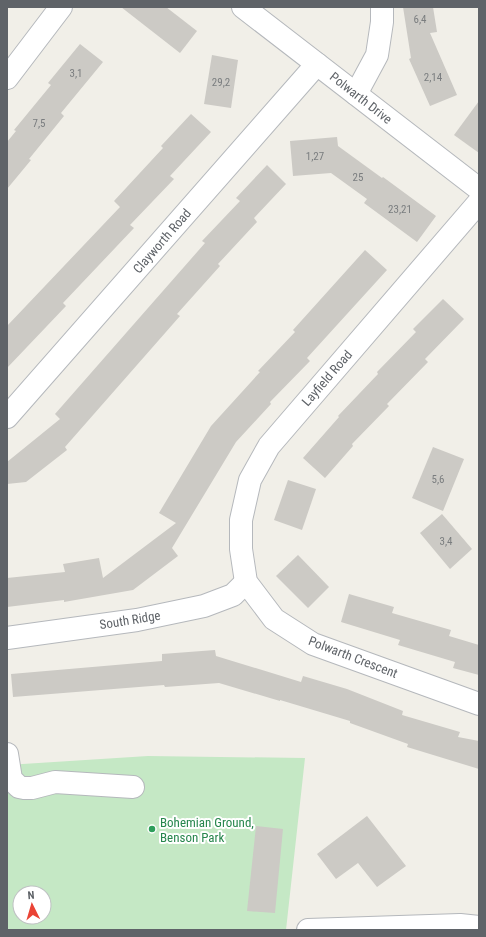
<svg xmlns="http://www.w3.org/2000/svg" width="486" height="937" font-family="'Roboto Condensed',sans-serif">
  <rect width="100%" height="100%" fill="#f1efe8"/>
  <path fill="#c5e8c5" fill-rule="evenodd" d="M148 756 305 758 286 930H7V765ZM20 893H44V917H20Z"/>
  <g fill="#cccac5">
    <polygon points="121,7 166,7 197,31 180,53"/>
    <polygon points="403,7 433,7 437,32 430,33 457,95 430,106 409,59 411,58"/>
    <polygon points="80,44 103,62 61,113 64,116 29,159 31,160 7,189 7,142 16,131 14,130 51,85 48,83"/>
    <polygon points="212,55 238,60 231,108 204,104"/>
    <polygon points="479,101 479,153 454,135"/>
    <polygon points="191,114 211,132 170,176 174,179 130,225 134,228 63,303 66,306 7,368 7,326 120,207 114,201 163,148 161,146"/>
    <polygon points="337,137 338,146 382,178 383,177 436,216 417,242 364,203 367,199 331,173 293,176 290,141"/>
    <polygon points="267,165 286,184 254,218 257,222 218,264 220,266 177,314 180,316 65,447 67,450 26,482 7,484 7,462 60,419 55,414 205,243 202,241 240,201 236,198"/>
    <polygon points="365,250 387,270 307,358 310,361 270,402 271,404 236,442 172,548 178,556 133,590 64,602 64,600 7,607 7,578 65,572 63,564 99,558 103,578 176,523 159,513 211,426 260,372 258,371 295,332 293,330"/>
    <polygon points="443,299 464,319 425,359 428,362 387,404 389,406 352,444 353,446 325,478 303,458 339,417 338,416 378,374 377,372 416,332 413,329"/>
    <polygon points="433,447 464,459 443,511 412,498"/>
    <polygon points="288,480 316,489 302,530 274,520"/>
    <polygon points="442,514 472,549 450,569 420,533"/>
    <polygon points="298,555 329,587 308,608 276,576"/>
    <polygon points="349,594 394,607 392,613 451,630 449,636 479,645 479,675 453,668 455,662 398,645 400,640 341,622"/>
    <polygon points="215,650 216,656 301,682 303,676 347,689 403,711 402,715 460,732 458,737 479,741 479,769 407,747 408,744 350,723 350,721 280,700 280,701 219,683 165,687 164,685 13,697 11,674 162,661 162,654"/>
    <polygon points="367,816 406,866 377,887 358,863 336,879 317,854"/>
    <polygon points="256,826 283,829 275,913 247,911"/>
  </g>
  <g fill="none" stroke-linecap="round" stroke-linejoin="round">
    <g stroke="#b5b8bc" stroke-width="24">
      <g id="minor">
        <polyline points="243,7 479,189"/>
        <polyline points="7,78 61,7"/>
        <polyline points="356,94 377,55 382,22 382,7"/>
        <polyline points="479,202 269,446 250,480 241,520 241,549 246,582 274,619 313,644 479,704"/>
        <polyline points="7,417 317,64"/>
        <polyline points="7,638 137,620 204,606 233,595 246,582"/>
        <polyline points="7,754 11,779 19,787 24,788 32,788 55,782 133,787"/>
        <polyline points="308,930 460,925 479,927"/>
      </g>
    </g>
    <use href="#minor" stroke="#fff" stroke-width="22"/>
  </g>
  <circle fill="#2e9e5b" stroke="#fff" stroke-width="1.5" cx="152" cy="829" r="4"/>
  <g text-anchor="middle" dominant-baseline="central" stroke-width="4" stroke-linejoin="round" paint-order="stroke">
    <g font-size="11" fill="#7a7d7f">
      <text x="420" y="19">6,4</text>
      <text x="76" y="73">3,1</text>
      <text x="433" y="77">2,14</text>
      <text x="221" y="82">29,2</text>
      <text x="39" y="123">7,5</text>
      <text x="315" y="156">1,27</text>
      <text x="358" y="177">25</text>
      <text x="400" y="209">23,21</text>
      <text x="438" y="479">5,6</text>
      <text x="446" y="541">3,4</text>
    </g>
    <g font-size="13" fill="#5f6368" stroke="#fff">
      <text transform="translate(361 98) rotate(38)">Polwarth Drive</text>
      <text transform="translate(162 241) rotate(-49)">Clayworth Road</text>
      <text transform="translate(327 378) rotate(-49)">Layfield Road</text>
      <text transform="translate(130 620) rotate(-9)">South Ridge</text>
      <text transform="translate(353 657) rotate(21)">Polwarth Crescent</text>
    </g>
    <g font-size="13" fill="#27864d" stroke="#fff" text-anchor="start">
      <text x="160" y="822">Bohemian Ground,<tspan x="160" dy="15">Benson Park</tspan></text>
    </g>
  </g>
  <rect width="486" height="937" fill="none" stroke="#5f6368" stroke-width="16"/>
  <g transform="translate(32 905) rotate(355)"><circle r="19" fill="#ffffff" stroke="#bfc1c3"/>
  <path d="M0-3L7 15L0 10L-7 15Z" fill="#ea4335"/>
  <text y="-6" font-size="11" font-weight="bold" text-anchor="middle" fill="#5f6368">N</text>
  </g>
</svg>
